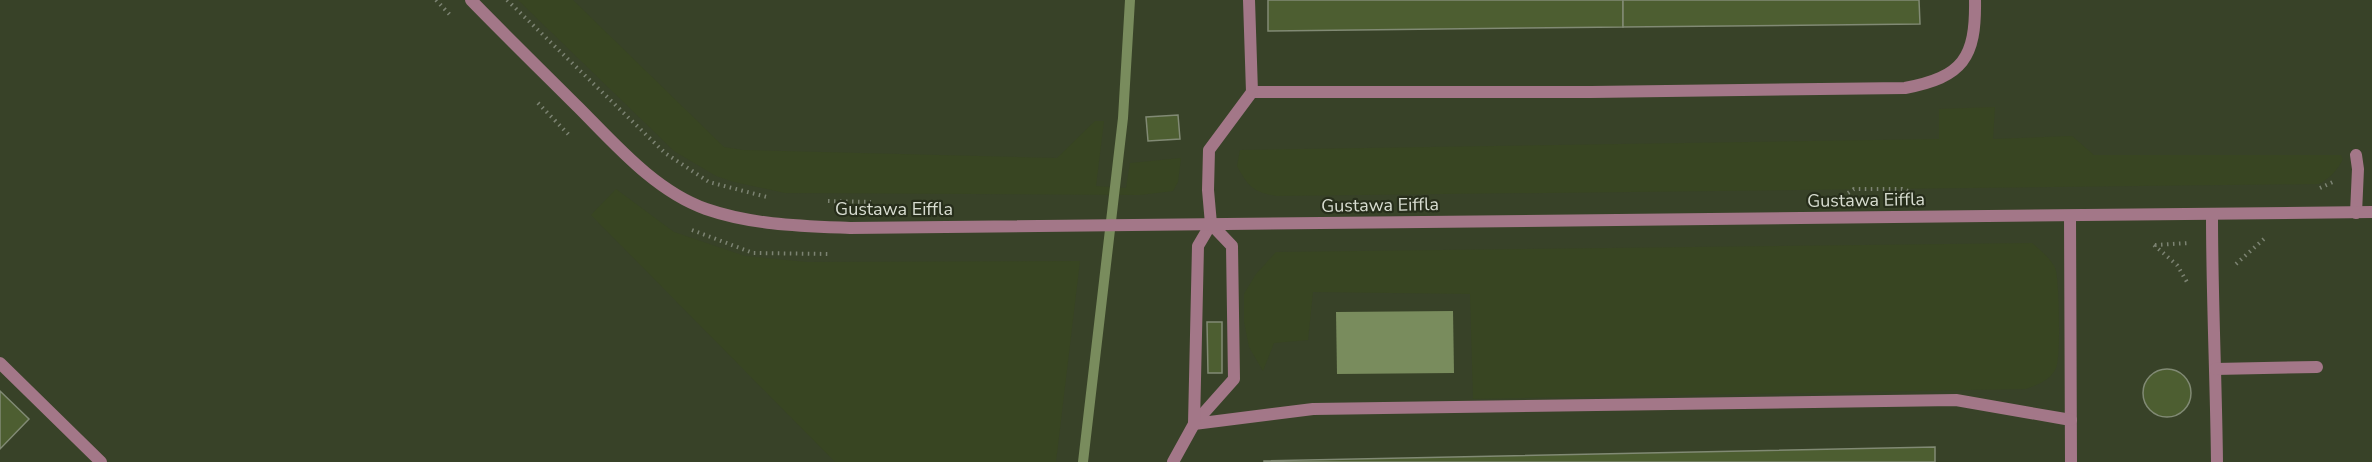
<svg xmlns="http://www.w3.org/2000/svg" width="2372" height="462" font-family="'Nunito Sans',sans-serif">
  <rect width="100%" height="100%" fill="#313925"/>
  <rect fill="#384228" x="0" y="0" width="2372" height="462"/>
  <g fill="#384522">
    <polygon points="518,0 573,0 724,147 743,150 1057,158 1095,121 1104,121 1096,186 1126,188 1130,163 1181,158 1178,182 1173,191 1140,195 785,193 734,182 716,176 674,151"/>
    <path d="M1995 107 1993 139 2072 136 2094 155H2341L2343 159C2337 171 2330 178 2319 184L1276 196C1253 192 1248 186 1237 166L1240 150 1939 139V109Z"/>
    <polygon points="616,189 674,232 745,256 807,262 1080,261 1056,462 835,462 591,215"/>
    <path d="M2032 243C2040 250 2053 260 2056 271 2059 282 2061 359 2056 368 2051 380 2037 385 2026 389L1473 399 1470 294 1313 292 1308 340 1274 343 1263 371 1249 347 1244 322V294L1256 274 1276 252Z"/>
  </g>
  <polygon fill="#798c5d" points="1453,311 1454,373 1337,374 1336,312"/>
  <g fill="none" stroke-linecap="round" stroke-linejoin="round">
    <polyline stroke="#798c5d" stroke-width="10" points="1083,462 1123,118 1130,0"/>
  </g>
  <g fill="#4d5e31" stroke="#818a74" stroke-width="1.5">
    <polygon points="1268,0 1623,0 1623,27 1268,31"/>
    <polygon points="1623,0 1919,0 1920,24 1623,27"/>
    <polygon points="1178,115 1180,139 1148,141 1146,117"/>
    <polygon points="1207,322 1222,322 1222,373 1208,373"/>
    <circle cx="2167" cy="393" r="24"/>
    <polygon points="0,391 29,419 0,449"/>
    <polygon points="1935,447 1935,462 1264,462 1264,461"/>
  </g>
  <g fill="none" stroke-linecap="round" stroke-linejoin="round">
    <g stroke="#7c8372" stroke-width="4" stroke-dasharray="1.5 4.5" stroke-linecap="butt">
      <polyline points="436,0 452,17"/>
      <polyline points="507,0 665,153 709,182 767,197"/>
      <polyline points="538,103 570,136"/>
      <polyline points="2320,188 2335,181"/>
      <polyline points="1848,193 1854,189 1902,189 1911,192"/>
      <polyline points="828,201 871,202"/>
      <polyline points="692,230 753,253 830,254"/>
      <polyline points="2154,245 2177,265 2187,282 2190,282"/>
      <polyline points="2155,245 2189,243"/>
      <polyline points="2236,264 2266,237"/>
    </g>
    <g stroke="#a37788" stroke-width="12">
      <path d="M1252 92H1591L1905 88C1963 77 1976 58 1975 0"/>
      <polyline points="2356,155 2358,169 2356,213"/>
      <path d="M2212 215C2212 297 2216 379 2217 462"/>
      <polyline points="2070,216 2071,462"/>
      <polyline points="0,363 101,462"/>
      <polyline points="2215,369 2317,367"/>
      <polyline points="1194,424 1313,409 1956,400 2071,420"/>
      <polyline points="1194,424 1234,379 1232,246 1211,224"/>
      <polyline points="1173,462 1194,424 1198,246 1211,224 1208,190 1209,150 1252,92 1249,0"/>
    </g>
    <path stroke="#a37788" stroke-width="12" d="M471 0C506 36 542 71 578 107 615 144 655 191 706 209 752 225 802 226 850 228L2372 212"/>
  </g>
  <g text-anchor="middle" dominant-baseline="central" stroke-width="4.5" stroke-linejoin="round" paint-order="stroke">
    <g font-size="18" fill="#d8ddd1" stroke="#272e1b">
      <text transform="translate(1866 200) rotate(-1)">Gustawa Eiffla</text>
      <text transform="translate(1380 205) rotate(-1)">Gustawa Eiffla</text>
      <text x="894" y="209">Gustawa Eiffla</text>
    </g>
  </g>
</svg>
